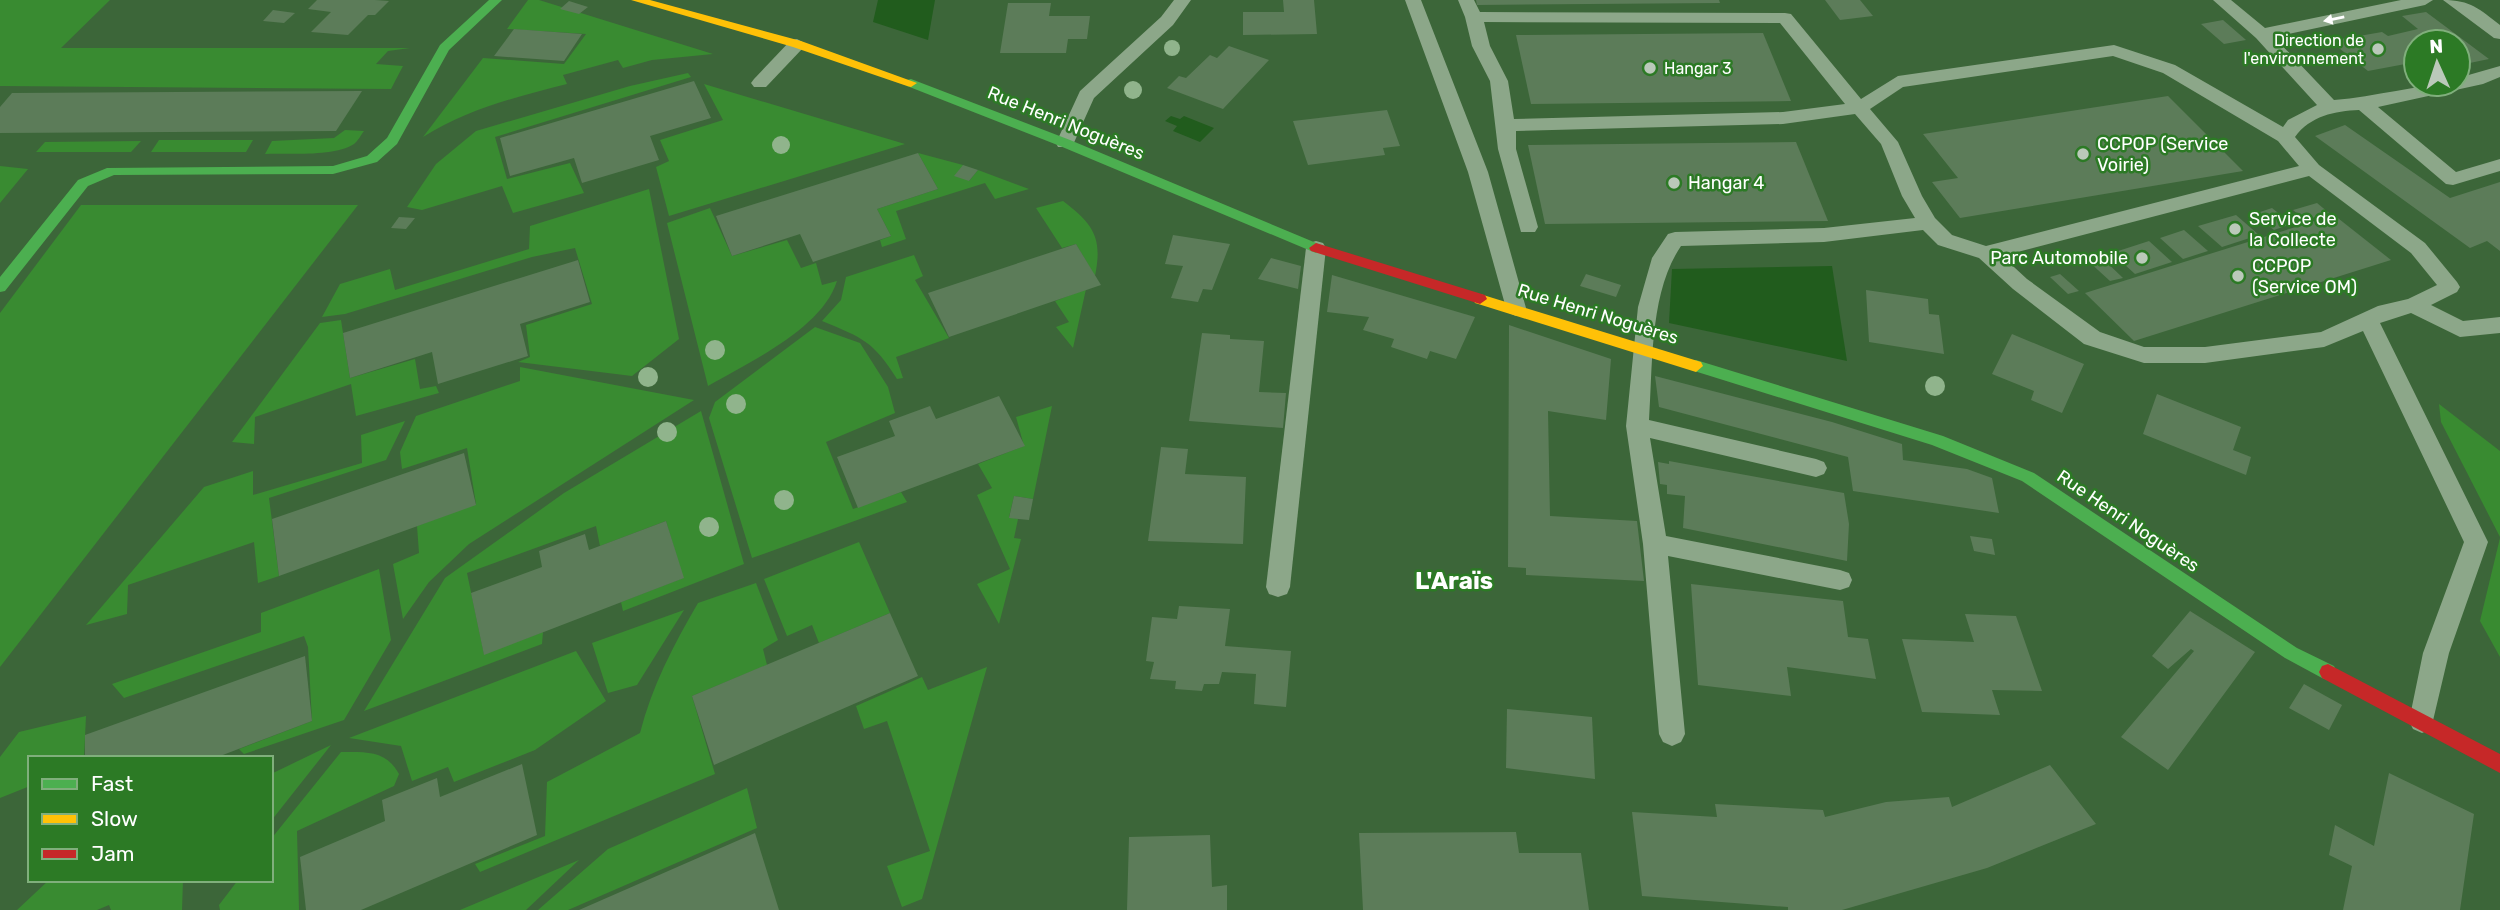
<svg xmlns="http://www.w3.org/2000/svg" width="2500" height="910" font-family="Rubik,sans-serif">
  <rect width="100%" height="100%" fill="#3c6639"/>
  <g fill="#398b31">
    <polygon points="0,0 110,0 61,48 410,48 388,51 376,64 403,66 391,89 0,86"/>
    <path d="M528 0H539L713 54 652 60 623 68 618 60 563 75 567 84C516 97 468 109 423 137L483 58 564 64 586 34 507 29Z"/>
    <polygon points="688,73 691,77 495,137 507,179 570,163 584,193 513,213 502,186 422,210 407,207 436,164 476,131 630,86"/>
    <polygon points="704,84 905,144 669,216 656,167 669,161 660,140 723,120"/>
    <path d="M345 130 364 131C361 135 358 141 354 144 335 157 288 153 265 154L272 141 334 138Z"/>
    <polygon points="159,140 253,140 246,152 151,152"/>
    <polygon points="141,141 131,152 36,152 45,142"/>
    <polygon points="918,153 963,165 969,181 978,170 1029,189 995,199 985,183 896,211 906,239 882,247 880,240 891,236 877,209 938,189"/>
    <polygon points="0,166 28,169 0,203"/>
    <polygon points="649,189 679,339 632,376 518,362 530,357 526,325 592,304 575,248 532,257 345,314 322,317 340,284 390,269 395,290 529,249 530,226"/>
    <path d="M1063 201C1093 224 1103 237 1095 276L1076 244 1062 248 1036 208Z"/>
    <polygon points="81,205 358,205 0,667 0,313"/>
    <path d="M710 208 732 256 787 240 801 268 816 263 822 285 837 281C822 329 749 362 708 386L667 223Z"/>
    <path d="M914 255 923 276 915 280 949 338 896 357 903 378 897 379C873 341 863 338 822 321L841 300 846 277Z"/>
    <polygon points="1086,289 1073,348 1056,327 1069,322 1055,301"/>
    <polygon points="341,320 350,378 415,359 420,389 436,386 439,393 356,416 351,384 255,417 254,444 232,442 320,323"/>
    <polygon points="815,327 860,343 888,387 895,413 826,442 853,509 901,492 907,502 752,558 709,418 715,402"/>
    <polygon points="520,367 694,400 469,544 429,582 403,619 393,564 419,553 417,526 476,504 467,448 402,469 400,452 416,416 520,381"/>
    <polygon points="2439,404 2500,451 2500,537 2441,422"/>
    <polygon points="1052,406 1033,499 1014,496 1009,517 1018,519 1014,538 1021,539 999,624 977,584 1010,569 977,495 992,488 978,464 1024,446 1016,417"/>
    <polygon points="701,411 744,564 623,611 621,602 683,578 666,521 600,546 596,526 467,573 484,654 543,632 542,644 364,711 445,578 564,493"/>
    <polygon points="405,421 386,460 269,498 279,576 258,583 254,542 128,585 127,614 86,625 204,487 253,471 253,495 362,463 361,435"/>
    <polygon points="2500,538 2500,657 2480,621"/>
    <polygon points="859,542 890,613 819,643 812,625 787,636 764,579"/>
    <polygon points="379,569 391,640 344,720 244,754 239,749 312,721 308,647 304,636 124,698 112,684 261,632 261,613"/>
    <path d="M756 583 778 640 763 649 767 665 692 696 715 774 480 872 475 864 545 836 547 782 640 733C652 686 673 646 698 603Z"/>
    <polygon points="684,610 637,685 608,693 592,643"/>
    <polygon points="576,651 606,701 535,750 454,782 448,767 412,781 401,746 349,738"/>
    <polygon points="987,667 922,899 902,907 887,866 930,851 887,721 864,729 856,706 922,677 928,690"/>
    <polygon points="86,716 84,758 30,758 30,786 0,798 0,757 19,732"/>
    <polygon points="331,745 271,821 271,774"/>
    <path d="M341 752C366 752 386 750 399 774L394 786 297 831 299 910H220L219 905 238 880H271V839Z"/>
    <polygon points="747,788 757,828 568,910 538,910 608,849"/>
    <polygon points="579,860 526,910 460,910"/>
    <polygon points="49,880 183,880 182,910 111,910 109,905 97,910 17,910"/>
  </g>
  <g fill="#215c1d">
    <polygon points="878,0 935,0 928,40 873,22"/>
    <polygon points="1171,116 1180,119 1184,116 1214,128 1200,142 1173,131 1177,126 1165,121"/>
    <polygon points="1832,266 1847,361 1669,323 1672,269"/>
  </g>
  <g fill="#5c7c59">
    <polygon points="317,0 375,0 389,1 375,15 368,15 348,35 311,32 331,12 308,9"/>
    <polygon points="1283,0 1314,0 1317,34 1243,35 1243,12 1284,12"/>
    <polygon points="1476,0 1719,0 1720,3 1477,5"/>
    <polygon points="1825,0 1860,0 1873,16 1840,20"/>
    <polygon points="569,1 588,7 579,14 560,9"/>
    <polygon points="1008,3 1051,3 1049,16 1090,16 1087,39 1068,39 1066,53 1000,53"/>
    <polygon points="273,10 295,13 284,23 263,21"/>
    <polygon points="2426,12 2489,59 2465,64 2458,58 2458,42 2416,42 2416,62 2368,71 2330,41 2382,32 2388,36 2418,29 2402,16"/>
    <polygon points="2223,20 2246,40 2224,44 2201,24"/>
    <polygon points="514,29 582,34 564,61 494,56"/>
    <polygon points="1763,33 1791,101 1531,104 1516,35"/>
    <polygon points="1229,46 1269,60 1223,109 1167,88 1179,76 1186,78 1210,55 1217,58"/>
    <polygon points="694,81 711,118 650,136 659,160 582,183 574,158 510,176 500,138"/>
    <polygon points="362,91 336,131 0,133 0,107 12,93"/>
    <polygon points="2168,96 2243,171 1960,218 1932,182 1958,178 1923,134"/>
    <polygon points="1387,110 1400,146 1383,148 1385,155 1308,165 1293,121"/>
    <polygon points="2345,125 2450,198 2500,182 2500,251 2487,241 2470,248 2315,136"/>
    <polygon points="1796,142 1828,221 1545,224 1528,145"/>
    <polygon points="918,153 938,189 877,209 891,236 813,262 800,234 732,256 716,216"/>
    <polygon points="963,165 978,170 969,181 954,176"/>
    <polygon points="2317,203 2329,213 2305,220 2293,210"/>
    <polygon points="2272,208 2292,224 2274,230 2254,214"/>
    <polygon points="2236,215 2259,235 2222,247 2198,226"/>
    <polygon points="2334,215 2391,260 2134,341 2085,293"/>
    <polygon points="399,217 415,218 406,229 391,228"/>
    <polygon points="2184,230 2208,251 2183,259 2160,238"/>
    <polygon points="1173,235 1230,244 1212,290 1203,289 1198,302 1171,298 1183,266 1165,264"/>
    <polygon points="2149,241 2172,262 2135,274 2112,253"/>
    <polygon points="1076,244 1101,285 949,337 928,293"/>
    <polygon points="2100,256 2123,278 2110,281 2087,260"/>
    <polygon points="1271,258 1301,266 1298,289 1258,279"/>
    <polygon points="578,260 590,302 520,324 528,356 438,384 432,352 350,378 343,333"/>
    <polygon points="1586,274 1621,285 1616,297 1580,286"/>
    <polygon points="2060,274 2079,291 2068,294 2050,277"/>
    <polygon points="1332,275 1475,317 1456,359 1430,351 1427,359 1391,347 1394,339 1363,330 1369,317 1327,312"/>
    <polygon points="1866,290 1928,299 1929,314 1939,315 1944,354 1869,342"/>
    <polygon points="1509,325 1611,359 1606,420 1548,411 1550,516 1637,521 1644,581 1526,575 1526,568 1508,567"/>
    <polygon points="1202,333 1230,335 1230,339 1264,341 1259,392 1286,393 1283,428 1189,421"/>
    <polygon points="2012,334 2084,364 2062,413 2031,400 2034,391 1992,374"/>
    <polygon points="1655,376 1832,422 1902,444 1903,460 1967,469 1992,478 1999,513 1853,491 1848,457 1659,407"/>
    <polygon points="2157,394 2241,427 2233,450 2251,457 2246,475 2143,434"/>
    <polygon points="999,396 1025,446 858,508 837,457 895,436 889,421 930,406 936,419"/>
    <polygon points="1161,447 1188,449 1185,474 1246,477 1243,544 1148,541"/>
    <polygon points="464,453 476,505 279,576 272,519"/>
    <polygon points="1669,461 1844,493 1849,524 1847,561 1683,528 1685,496 1667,494 1667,485 1660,484 1658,462 1669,464"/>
    <polygon points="1014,496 1033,499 1029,520 1009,518"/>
    <polygon points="666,521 684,578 484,655 471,593 542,567 539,551 585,534 589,550"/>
    <polygon points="1970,536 1992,539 1995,555 1974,551"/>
    <polygon points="1691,584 1843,601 1848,637 1868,639 1876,679 1787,667 1791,696 1698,685"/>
    <polygon points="1179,606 1230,609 1225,646 1291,651 1286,707 1254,704 1256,674 1222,672 1219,684 1204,684 1202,691 1175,689 1176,681 1150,679 1154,662 1146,661 1152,617 1177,619"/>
    <polygon points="2190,611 2255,652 2168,770 2121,737 2194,651 2191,649 2168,669 2152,656"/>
    <polygon points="890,613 918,676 714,765 692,696"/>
    <polygon points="1965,614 2016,616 2042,691 1992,690 2000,715 1922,712 1902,639 1974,642"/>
    <polygon points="305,656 312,721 215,758 85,758 85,735"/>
    <polygon points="2304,684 2342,705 2329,730 2289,708"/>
    <polygon points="1507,709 1592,717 1595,779 1506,768"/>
    <polygon points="522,764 537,835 361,910 306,910 300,857 385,821 382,800 437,778 440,797"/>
    <polygon points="2050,765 2096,824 1987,868 1842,910 1788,910 1788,907 1642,896 1632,812 1717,817 1715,804 1823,810 1825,817 1886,802 1949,797 1952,807"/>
    <polygon points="2389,773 2474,814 2460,910 2343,910 2352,866 2329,855 2335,825 2374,846"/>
    <polygon points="1516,832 1519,853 1581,853 1589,910 1363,910 1359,833"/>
    <polygon points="755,833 779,910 579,910"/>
    <polygon points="1210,835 1212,887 1227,885 1227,910 1127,910 1129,837"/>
  </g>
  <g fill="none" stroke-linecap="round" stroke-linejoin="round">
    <g fill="#8ca789" fill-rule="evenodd">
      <polygon points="1174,0 1191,0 1173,25 1094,98 1072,147 1058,147 1056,143 1080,91 1161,17"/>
      <polygon points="1405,0 1421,0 1488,172 1526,308 1523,313 1516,316 1509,313 1506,308 1468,172"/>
      <path d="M1458 0H1474L1480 12 1785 13 1791 14 1861 99 1898 76 2114 45 2175 65 2283 127 2288 120 2317 105 2256 38 2213 0H2231L2265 28 2401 0H2433L2425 5 2274 37 2334 100C2376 97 2416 84 2458 84V78L2500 66V77L2483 84 2378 107 2456 172 2500 159V171L2453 185 2446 184 2359 110C2335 111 2310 116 2295 137L2319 165 2425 243 2457 282 2460 287 2457 292 2431 305 2463 321 2500 317V333L2460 337 2411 313 2380 323 2488 542 2449 653 2431 729 2422 733 2413 729 2409 721 2423 653 2464 542 2363 331 2324 347 2205 363H2144L2084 344 2013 289 1979 258 1938 245 1923 230 1824 242 1681 246C1649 293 1653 365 1649 420L1816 459 1824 462 1827 468 1824 474 1816 477 1650 438 1666 536 1840 570 1849 573 1852 580 1849 587 1840 590 1668 556 1685 734 1681 742 1672 746 1663 742 1659 734 1643 544 1626 426 1638 307 1652 258 1668 234 1675 232 1824 228 1915 218 1902 196 1881 144 1855 114 1783 124 1516 131V149L1538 227 1535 232H1521L1498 149 1490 81 1472 46 1465 17ZM1484 22 1780 23 1845 104 1783 112 1514 119 1508 81 1490 46ZM2113 56 2163 73 2278 141 2299 166 1986 246 1952 235 1935 218 1922 196 1898 142 1870 109 1903 87ZM2309 176 2411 253 2437 285 2408 299 2378 306 2321 332 2205 347H2144L2100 332 2027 279 2002 256Z"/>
      <path d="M2443 0C2471 0 2479 9 2500 25V39L2494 38Z"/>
      <polygon points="797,39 806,44 803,48 766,87 754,87 751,83 754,79 791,40"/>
      <polygon points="1316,241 1323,243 1326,248 1290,587 1287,594 1278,597 1269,594 1266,587 1306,248 1309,243"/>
    </g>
    <g fill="#4caf50" fill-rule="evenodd">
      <polygon points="489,0 502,0 449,50 397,144 377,162 333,174 114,175 88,186 5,291 0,292 0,277 78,180 107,168 333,166 367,156 387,138 440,45"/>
      <polygon points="911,79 1070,140 1321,245 1323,248 1316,253 1311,251 1060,146 907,86 907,80"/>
      <polygon points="1696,360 1943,436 2034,473 2297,648 2334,666 2337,672 2334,678 2328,680 2322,678 2285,658 2022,481 1932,445 1691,370 1689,366 1691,362"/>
    </g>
    <g fill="#ffc107" fill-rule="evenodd">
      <polygon points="631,0 650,0 801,41 917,83 911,87 907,86 793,47"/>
      <polygon points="1480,294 1701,362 1703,366 1696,372 1475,303 1473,299 1475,295"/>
    </g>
    <g fill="#c62828" fill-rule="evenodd">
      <polygon points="1316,243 1485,295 1487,299 1480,304 1311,251 1309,248"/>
      <polygon points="2328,664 2500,754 2500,773 2322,678 2319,672 2322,666"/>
    </g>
  </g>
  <g fill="#90b48c">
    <circle cx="1172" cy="48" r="8"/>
    <circle cx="1133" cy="90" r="9"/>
    <circle cx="781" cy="145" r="9"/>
    <circle cx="715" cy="350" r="10"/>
    <circle cx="648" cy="377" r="10"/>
    <circle cx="1935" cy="386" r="10"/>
    <circle cx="736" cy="404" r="10"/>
    <circle cx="667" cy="432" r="10"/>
    <circle cx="784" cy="500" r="10"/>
    <circle cx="709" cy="527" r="10"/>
  </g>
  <defs><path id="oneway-solid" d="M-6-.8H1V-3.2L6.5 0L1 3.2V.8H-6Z" transform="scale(1.75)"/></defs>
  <use fill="#fff" href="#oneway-solid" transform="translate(2334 19) rotate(168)"/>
  <g fill="#bbc9ba" stroke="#2c7a25" stroke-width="2.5">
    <circle cx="2378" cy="49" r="7"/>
    <circle cx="1650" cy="68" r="7"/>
    <circle cx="2083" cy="154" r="7"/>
    <circle cx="1674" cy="183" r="7"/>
    <circle cx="2235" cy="229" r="7"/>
    <circle cx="2142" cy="258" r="7"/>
    <circle cx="2238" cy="276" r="7"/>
  </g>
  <g text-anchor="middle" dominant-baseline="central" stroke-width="5" stroke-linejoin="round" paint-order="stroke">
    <g font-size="16" fill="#fff" stroke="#2c7a25" text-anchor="end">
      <text x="2364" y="40">Direction de<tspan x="2364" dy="18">l'environnement</tspan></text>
      <text x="1664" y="68" text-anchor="start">Hangar 3</text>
    </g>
    <g font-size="18" fill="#fff" stroke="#2c7a25">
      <text transform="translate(1066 123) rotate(22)">Rue Henri Noguères</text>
      <text transform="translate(1598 314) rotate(17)">Rue Henri Noguères</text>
      <text transform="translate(2128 521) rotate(34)">Rue Henri Noguères</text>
    </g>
    <g font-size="18" fill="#fff" stroke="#2c7a25" text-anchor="start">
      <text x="2097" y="144">CCPOP (Service<tspan x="2097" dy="21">Voirie)</tspan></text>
      <text x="1688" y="183">Hangar 4</text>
      <text x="2249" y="219">Service de<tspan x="2249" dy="21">la Collecte</tspan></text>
      <text x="2128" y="258" text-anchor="end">Parc Automobile</text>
      <text x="2252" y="266">CCPOP<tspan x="2252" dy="21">(Service OM)</tspan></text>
    </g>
    <g font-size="24" font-weight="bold" fill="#fff" stroke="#2c7a25">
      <text x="1454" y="581">L'Araïs</text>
    </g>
  </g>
  <rect x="28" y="756" width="245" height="126" fill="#2c7a25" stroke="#80af7c" stroke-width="2"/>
  <rect x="42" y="779" width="35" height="10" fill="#4caf50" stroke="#80af7c" stroke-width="2"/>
  <text x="91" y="791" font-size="21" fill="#ffffff">Fast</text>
  <rect x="42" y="814" width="35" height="10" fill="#ffc107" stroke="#80af7c" stroke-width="2"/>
  <text x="91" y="826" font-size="21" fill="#ffffff">Slow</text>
  <rect x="42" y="849" width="35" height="10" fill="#c62828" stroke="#80af7c" stroke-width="2"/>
  <text x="91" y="861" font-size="21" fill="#ffffff">Jam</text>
  <g transform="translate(2437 63) rotate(357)"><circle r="33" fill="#2c7a25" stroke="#80af7c" stroke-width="2"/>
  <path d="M0-5L12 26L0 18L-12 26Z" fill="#bbc9ba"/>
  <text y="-10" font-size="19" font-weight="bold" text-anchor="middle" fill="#ffffff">N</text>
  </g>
</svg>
